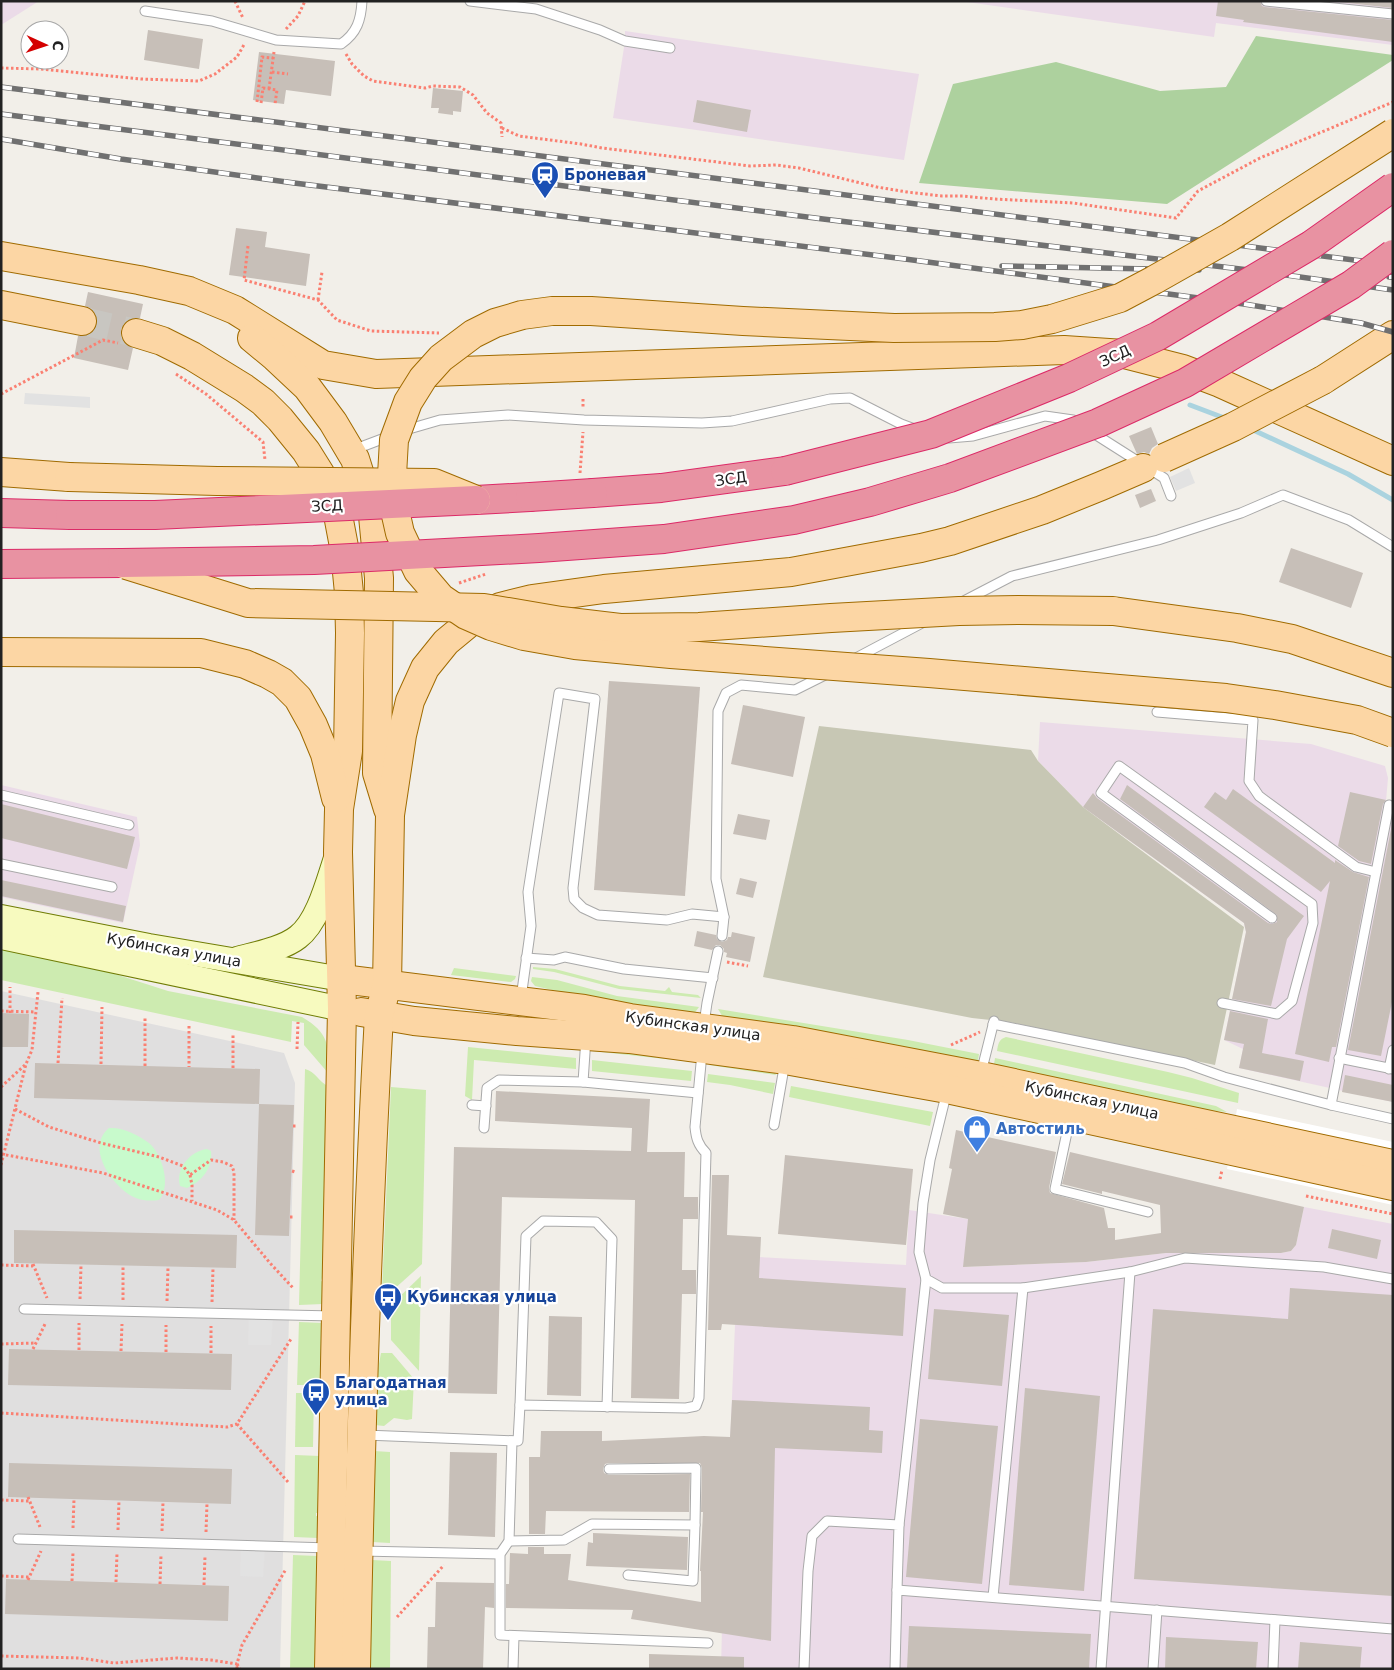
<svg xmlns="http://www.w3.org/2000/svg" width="1394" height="1670" font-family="'DejaVu Sans',sans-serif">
  <rect width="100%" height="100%" fill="#f2efe9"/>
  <polygon fill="#e0dfdf" points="1,991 284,1053 295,1083 280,1669 1,1669"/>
  <g fill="#ebdbe8">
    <polygon points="1,1 39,1 1,25"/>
    <polygon points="960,1 1393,1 1393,45 1216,23 1214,37"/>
    <polygon points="625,31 919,74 904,160 613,118 625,41"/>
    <polygon points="1040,722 1311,744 1385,766 1388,778 1386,801 1393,802 1393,1102 1239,1068 1243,1049 1224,1040 1246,932 1244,923 1083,807 1038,761"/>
    <polygon points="1,785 137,817 140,845 123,923 1,897"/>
    <polygon points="1304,1207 1393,1224 1393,1669 721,1669 726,1461 730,1446 735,1325 738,1277 741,1256 906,1265 909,1210 968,1219 964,1267 1086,1262 1166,1253 1281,1253 1291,1251 1296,1245"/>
  </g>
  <polygon fill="#c7c7b4" points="819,726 1031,750 1038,761 1083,807 1244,927 1215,1065 1009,1022 972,1018 763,977"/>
  <g fill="#cdebb0">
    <path d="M1 948 93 967 168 991 302 1017C329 1033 329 1045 329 1074L304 1045V1023L292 1021 291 1042 1 980Z"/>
    <polygon points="533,967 555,969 620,986 665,991 669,987 672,992 698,995 701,998 619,989 554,972 533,969"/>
    <polygon points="454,968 516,976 515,979 511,982 451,975"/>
    <polygon points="532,977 557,980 617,996 699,1007 693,1015 616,1005 535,986 531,981"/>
    <polygon points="718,1009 908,1040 979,1054 978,1060 974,1063 724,1019"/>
    <path d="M1006 1037 1168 1072 1192 1078 1239 1093 1238 1103 997 1051C998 1044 999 1039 1006 1037Z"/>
    <polygon points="468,1047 576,1058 576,1069 474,1060 472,1100 465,1096"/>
    <polygon points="596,1047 689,1057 693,1062 592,1051"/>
    <polygon points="995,1058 1216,1106 1227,1112 1186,1108 996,1068 994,1064"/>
    <polygon points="592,1060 692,1071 691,1081 592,1071"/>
    <polygon points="713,1060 772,1068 776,1075 709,1065"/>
    <path d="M305 1069C315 1071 319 1082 328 1086L324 1278H322L321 1281 324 1282 323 1304 299 1305Z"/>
    <polygon points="708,1074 775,1083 773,1094 730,1085 707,1082"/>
    <polygon points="791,1086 933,1112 930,1126 789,1097"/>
    <polygon points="391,1087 426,1090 422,1264 392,1291 382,1290"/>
    <polygon points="421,1276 419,1371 391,1340 391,1305"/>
    <polygon points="299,1322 322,1323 321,1385 297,1385"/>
    <polygon points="381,1353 392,1353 414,1379 412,1419 407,1420 394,1418 384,1426 375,1425 376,1380"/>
    <polygon points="296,1393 314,1393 313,1447 295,1447"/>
    <polygon points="374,1451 390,1452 390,1543 372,1542"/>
    <polygon points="295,1455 320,1456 319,1513 316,1513 316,1516 318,1516 318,1538 294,1537"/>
    <polygon points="293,1555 317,1556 315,1669 290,1669"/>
    <polygon points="372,1560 391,1561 390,1669 369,1669"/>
  </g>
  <polygon fill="#add19e" points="1256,36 1393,55 1393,60 1167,204 919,183 953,84 1056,62 1160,91 1226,87"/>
  <g fill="#c8facc">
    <path d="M109 1128C123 1127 138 1135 149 1143 162 1154 172 1186 159 1200 152 1201 143 1201 136 1198 114 1189 84 1148 109 1128Z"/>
    <path d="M207 1149 211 1151C213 1168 202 1181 187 1188L180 1186C175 1169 190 1151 207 1149Z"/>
  </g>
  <g fill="#e2e2e2">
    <polygon points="25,393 90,397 90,408 24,404"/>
    <polygon points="1189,468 1195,483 1176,491 1170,477"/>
    <polygon points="249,1314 273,1315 271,1345 248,1345"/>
    <polygon points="241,1546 265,1546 263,1577 240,1576"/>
  </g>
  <polygon fill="#fff" points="1237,1109 1393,1142 1393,1205 1227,1169"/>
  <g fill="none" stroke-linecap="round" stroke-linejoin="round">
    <g stroke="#aad3df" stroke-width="5">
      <polyline points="1190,405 1227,419"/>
      <polyline points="1251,429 1348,474 1393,500"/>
    </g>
  </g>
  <g fill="#c7bfb8">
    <polygon points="1218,1 1260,1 1262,6 1265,7 1393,20 1393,42 1243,22 1244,20 1216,16"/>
    <polygon points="1330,1 1393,1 1393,8"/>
    <polygon points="148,30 203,39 199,69 144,60"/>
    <polygon points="259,52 335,61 331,96 286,90 284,104 253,100"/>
    <polygon points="433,88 463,91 461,112 453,111 453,115 438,113 439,108 431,108"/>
    <polygon points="697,100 751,110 747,132 693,122"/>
    <polygon points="236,228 267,232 265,247 310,254 306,286 229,275"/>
    <polygon points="88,292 143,304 140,318 132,318 126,321 121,329 121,337 124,343 133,348 128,370 74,358 78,336 87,336 94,331 97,324 97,316 92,309 85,306"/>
    <polygon points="1151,427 1158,444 1152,448 1149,454 1144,452 1137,454 1129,436"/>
    <polygon points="1151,489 1156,501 1140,508 1135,495"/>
    <polygon points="1291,548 1363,573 1351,608 1279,582"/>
    <polygon points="609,681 700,687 685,896 594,890"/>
    <polygon points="743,705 805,717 793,777 731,764"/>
    <polygon points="1127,785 1304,916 1287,939 1271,1006 1232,999 1246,932 1244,923 1083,807 1093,793 1097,798 1268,923 1272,924 1277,922 1277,915 1120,799"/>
    <polygon points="1233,789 1335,863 1335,860 1353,872 1369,877 1336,1047 1332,1047 1329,1062 1295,1054 1330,881 1321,892 1204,807 1215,792 1226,800"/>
    <polygon points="1350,792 1386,800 1383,804 1371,864 1359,861 1338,846"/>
    <polygon points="1,804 135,837 127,869 1,838"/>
    <polygon points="738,814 770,820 766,840 733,834"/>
    <polygon points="1393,819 1393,997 1381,1056 1348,1050"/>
    <polygon points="740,878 757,882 753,898 736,894"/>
    <polygon points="1,880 126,906 123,922 1,896"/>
    <polygon points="697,931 716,935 717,939 722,942 727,940 728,937 731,937 732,932 755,937 750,962 726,957 727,953 724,952 724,949 720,945 716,945 712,950 694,946"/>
    <polygon points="1230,1011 1268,1019 1262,1053 1304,1061 1300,1081 1239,1068 1244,1044 1224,1040"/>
    <polygon points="1,1013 29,1014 28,1047 1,1047"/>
    <polygon points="35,1063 260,1069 259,1104 34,1098"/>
    <polygon points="1345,1075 1393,1085 1393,1102 1342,1092"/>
    <polygon points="496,1091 650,1099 647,1152 685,1152 684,1197 698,1197 698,1219 683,1219 682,1270 696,1270 696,1294 682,1294 679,1399 631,1398 635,1200 502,1197 497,1394 448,1393 454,1147 631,1151 632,1128 495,1121"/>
    <polygon points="259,1104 294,1105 289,1236 255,1235"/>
    <polygon points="956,1130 1056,1152 1049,1188 1050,1193 1104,1208 1108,1228 1115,1228 1115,1240 1161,1233 1160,1205 1102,1191 1102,1194 1062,1184 1070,1152 1304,1207 1296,1245 1291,1251 1281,1253 1166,1253 1086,1262 963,1267 968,1219 943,1214 952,1169 949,1168"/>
    <polygon points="785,1155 913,1169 906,1245 778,1234"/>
    <polygon points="712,1175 729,1175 727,1235 761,1237 759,1278 906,1288 903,1336 722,1324 721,1330 708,1330"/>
    <polygon points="1332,1229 1381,1240 1377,1259 1328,1248"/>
    <polygon points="14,1230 237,1235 236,1268 14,1263"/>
    <polygon points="1290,1288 1393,1295 1393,1596 1134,1579 1153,1309 1288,1319"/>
    <polygon points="934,1309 1009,1315 1002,1386 928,1379"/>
    <polygon points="549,1316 582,1317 581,1396 547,1395"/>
    <polygon points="9,1349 232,1354 231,1390 8,1385"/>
    <polygon points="1025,1388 1100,1396 1084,1591 1009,1585"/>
    <polygon points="732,1400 870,1407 869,1430 883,1431 882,1453 775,1448 771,1641 631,1619 633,1610 506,1608 506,1584 509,1584 510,1553 528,1554 528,1547 544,1547 544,1554 571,1554 568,1580 701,1602 701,1571 700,1571 703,1512 701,1512 702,1468 700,1463 609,1463 605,1464 603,1469 604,1473 609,1475 690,1474 689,1512 546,1511 545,1534 529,1534 529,1457 540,1457 541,1431 602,1431 602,1441 704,1436 730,1437"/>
    <polygon points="920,1419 998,1426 982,1584 906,1577"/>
    <polygon points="450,1452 497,1453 495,1537 448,1535"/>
    <polygon points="9,1463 232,1469 231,1504 8,1497"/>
    <polygon points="593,1533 688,1537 687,1570 586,1566 588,1542 593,1543"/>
    <polygon points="6,1579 229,1586 228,1621 5,1614"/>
    <polygon points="436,1582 494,1583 494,1608 485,1607 483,1669 427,1669 428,1627 435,1627"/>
    <polygon points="909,1626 1091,1634 1089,1669 907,1669"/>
    <polygon points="1166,1637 1258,1642 1256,1669 1165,1669"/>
    <polygon points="1300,1642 1362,1647 1360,1669 1298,1669"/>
    <polygon points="649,1654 744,1657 744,1669 649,1669"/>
  </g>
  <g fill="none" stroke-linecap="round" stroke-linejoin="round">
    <polyline stroke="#c8c6c1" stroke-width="28" stroke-dasharray="28 14" stroke-linecap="butt" points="82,321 136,333"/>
    <g stroke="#a9a9a9" stroke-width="11">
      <g id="lane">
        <polyline points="470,1 536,9 600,30 625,41 670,48"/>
        <polyline points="1266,1 1393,14"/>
        <path d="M145 11 212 21 276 40 341 44C357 33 361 20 362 1"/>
        <polyline points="402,431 440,420 508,415 584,420 702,423 732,421 830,399 850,398 901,424 917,430"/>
        <polyline points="1090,431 1164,478 1171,496"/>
        <polyline points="949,438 973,436 1045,416 1073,420 1079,424"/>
        <polyline points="353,450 390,436"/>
        <polyline points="962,602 1012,576 1158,540 1241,513 1283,495 1349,520 1393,547"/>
        <polyline points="854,659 924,622"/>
        <polyline points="1157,712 1253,720 1249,781 1259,796 1356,867 1376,872"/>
        <polyline points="1,795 129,825"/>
        <polyline points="1,864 112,887"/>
        <polyline points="722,936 724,917 716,879 718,711 726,693 741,685 795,690 827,674"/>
        <polyline points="526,958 554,960 565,957 624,969 713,978"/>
        <polyline points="521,998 531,926 528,892 559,693 595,699 573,888 574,899 583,908 598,915 667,920 692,914 724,917"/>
        <polyline points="1222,1003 1277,1014 1292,1001 1313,923 1312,904 1119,766 1101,793 1272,918"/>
        <polyline points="704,1024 707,1003 718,951"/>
        <polyline points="993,1024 1185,1063 1224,1077 1331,1105 1389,805"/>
        <polyline points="1339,1058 1393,1069"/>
        <polyline points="1389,1069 1393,1050"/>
        <polyline points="981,1073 994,1021"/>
        <polyline points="583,1082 586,1038"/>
        <polyline points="947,1091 930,1160 923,1203 919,1252 926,1279 942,1288 1023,1288 1130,1272 1185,1258 1324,1267 1393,1279"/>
        <polyline points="472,1105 486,1106"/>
        <polyline points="1331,1105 1393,1119"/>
        <polyline points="1070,1118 1055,1189 1148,1212"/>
        <polyline points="774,1125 785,1062"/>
        <polyline points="484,1128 487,1088 499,1080 583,1082 698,1093"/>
        <polyline points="24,1309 334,1316"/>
        <polyline points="520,1405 526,1236 543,1221 596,1222 612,1239 607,1407"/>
        <path d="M365 1435 518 1441 520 1405 686 1408 696 1406 699 1398 706 1153C698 1145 696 1138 695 1127L702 1053"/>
        <polyline points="512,1441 509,1541 500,1554 500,1635 708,1643"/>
        <polyline points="899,1525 926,1279"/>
        <polyline points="18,1539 330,1548"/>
        <polyline points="509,1541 564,1540 592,1524 695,1525 696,1468 609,1469"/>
        <polyline points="361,1551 500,1554"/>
        <polyline points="628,1575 693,1581 695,1525"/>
        <polyline points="993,1597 1023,1288"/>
        <polyline points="513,1669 514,1636"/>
        <polyline points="804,1669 808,1571 812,1536 827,1521 899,1525 897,1590"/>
        <polyline points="895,1669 897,1590 1393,1629"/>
        <polyline points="1101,1669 1130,1272"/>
        <polyline points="1153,1669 1157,1610"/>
        <polyline points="1273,1669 1275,1620"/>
      </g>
    </g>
    <g stroke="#707d05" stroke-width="26">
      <g id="secondary">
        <polyline points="1,917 149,946 342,979"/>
        <polyline points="1,937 342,1009"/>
        <path d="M237 959C255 954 283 949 298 937 318 922 328 882 336 858"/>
      </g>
    </g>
    <g stroke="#a06b00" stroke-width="30">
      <g id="primary">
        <polyline points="1,256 139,280 189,291 235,310 323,365 376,374 1064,350 1124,354 1183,369 1220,383 1393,461"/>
        <polyline points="1,305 82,321"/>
        <polyline points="136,333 162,341 192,356 244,388 263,402 280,419 306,451 326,483 338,515 345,552 349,593 350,633 348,751 339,809 338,852 342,1009 329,1669"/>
        <polyline points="252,338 275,357 307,387 333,422 355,459 373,516 379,578 377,773 388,809"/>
        <polyline points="1323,380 1393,335"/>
        <polyline points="1,472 69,477"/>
        <polyline points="1113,611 1237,628 1292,639 1393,673"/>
        <polyline points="1,652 201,653 245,664 268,674 282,682 298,698 313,725 325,754 336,798"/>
        <polyline points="342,979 584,1009 630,1018 793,1040 981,1076 1393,1164"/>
        <polyline points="361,1012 414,1021 517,1031 629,1039 785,1060 947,1089 1393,1186"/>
        <path d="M356 1669C360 1451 367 1233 379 1015L387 985 390 815 402 735 410 701 425 668 446 642 469 623 500 607 532 599 604 589 791 572 921 548 950 541 1042 510 1101 486 1143 468"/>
      </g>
    </g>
    <g stroke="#dc2a67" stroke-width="30">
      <g id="highway">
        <polyline points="593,493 661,488 785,471"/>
        <polyline points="476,500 530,497"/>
        <polyline points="1,513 70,515"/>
        <polyline points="1,564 122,563"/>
      </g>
    </g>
    <g stroke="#fa8072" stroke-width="3" stroke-dasharray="2.5 2.5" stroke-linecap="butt">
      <polyline points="235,1 243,18"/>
      <polyline points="286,29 298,16 305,1"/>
      <polyline points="346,54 352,64 364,76 373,81 425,88 433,86 460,87 473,95 487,113 501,123 502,137"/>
      <polyline points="1,68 41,69 141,79 199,81 215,74 237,57 245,43"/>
      <polyline points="272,72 288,74"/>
      <polyline points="269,89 274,52"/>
      <polyline points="257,102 262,57 273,58"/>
      <polyline points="261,103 263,88 277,90 275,104"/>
      <polyline points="502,128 519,136 581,144 602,148 750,166 776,165 799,168 877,187 907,192 942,196 963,196 994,199 1073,203 1176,218 1198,191 1260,158 1393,102"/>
      <polyline points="248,246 244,280 318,300 337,320 371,331 439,333"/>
      <polyline points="318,300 322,272"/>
      <polyline points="176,374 206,394 263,442 265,460"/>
      <polyline points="1,394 103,340 118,343"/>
      <polyline points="583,399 583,408"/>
      <polyline points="580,473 583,432"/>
      <polyline points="459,583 486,574"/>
      <polyline points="727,962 748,966"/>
      <polyline points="1,1011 36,1012"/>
      <polyline points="10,1013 10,987"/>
      <polyline points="189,1026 189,1067"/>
      <polyline points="951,1045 980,1032"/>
      <polyline points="297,1049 298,1022"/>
      <polyline points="58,1063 62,998"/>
      <polyline points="101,1064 102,1007"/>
      <polyline points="145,1066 145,1016"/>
      <polyline points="233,1068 233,1035"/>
      <polyline points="1,1087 26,1064"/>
      <polyline points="15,1109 49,1127 101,1143 159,1157 183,1166 190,1175 211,1160 223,1162 232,1166 234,1172 234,1220"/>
      <polyline points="293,1126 296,1126"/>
      <polyline points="1,1154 103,1173 217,1210 234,1220 270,1263 293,1288"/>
      <polyline points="1,1165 26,1064 32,1050 38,992"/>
      <polyline points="292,1171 295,1172"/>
      <polyline points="190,1175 192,1185 192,1201"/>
      <polyline points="1220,1179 1222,1170"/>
      <polyline points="1306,1196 1393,1214"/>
      <polyline points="290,1217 294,1217"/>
      <polyline points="33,1264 47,1298"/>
      <polyline points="1,1265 33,1266"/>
      <polyline points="80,1299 81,1265"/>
      <polyline points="123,1300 123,1266"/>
      <polyline points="167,1301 168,1267"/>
      <polyline points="212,1302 213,1268"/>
      <polyline points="1,1344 36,1343"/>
      <polyline points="33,1349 46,1322"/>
      <polyline points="79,1350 79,1323"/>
      <polyline points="121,1351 122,1324"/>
      <polyline points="166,1352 166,1325"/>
      <polyline points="211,1353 211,1326"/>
      <polyline points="1,1413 227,1427 237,1424"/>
      <polyline points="288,1482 237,1424 291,1339"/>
      <polyline points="28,1497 40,1527"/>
      <polyline points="1,1500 29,1501"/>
      <polyline points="73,1528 74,1499"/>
      <polyline points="118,1530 119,1500"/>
      <polyline points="162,1531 163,1502"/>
      <polyline points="206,1532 207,1503"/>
      <polyline points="1,1576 29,1577"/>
      <polyline points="28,1580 41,1551"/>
      <polyline points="72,1581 73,1552"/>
      <polyline points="116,1582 117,1553"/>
      <polyline points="160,1584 161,1555"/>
      <polyline points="204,1585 205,1556"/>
      <polyline points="397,1617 444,1565"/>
      <polyline points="1,1656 80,1658 114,1663 177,1658 211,1660 237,1664 242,1645 286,1569"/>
      <polyline points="237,1669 237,1664 240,1669"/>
    </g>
    <use href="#lane" stroke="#fff" stroke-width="9"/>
    <use href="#secondary" stroke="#f7fabf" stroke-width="24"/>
    <use href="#primary" stroke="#fcd6a4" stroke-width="28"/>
    <use href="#highway" stroke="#e892a2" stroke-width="28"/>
    <g stroke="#707070" stroke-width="5.5">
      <g id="rail">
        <polyline points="1,87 1393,265"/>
        <polyline points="1,114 823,219 1257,271 1393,290"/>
        <polyline points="1,139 121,159 294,183 905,259 1244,304 1361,323 1393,332"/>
        <polyline points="1002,266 1199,270"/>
        <polyline points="1389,277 1393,277"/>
      </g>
    </g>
    <use href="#rail" stroke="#fff" stroke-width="4" stroke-dasharray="11" stroke-linecap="butt"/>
    <g stroke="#a06b00" stroke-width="30" stroke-linecap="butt">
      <g id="primary-bridge">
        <polyline points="1393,133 1230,237 1154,280 1120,298 1052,319 1022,325 995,327 894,328 743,321 591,311 552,311 522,315 495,323 473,334 441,358 423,378 408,402 394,440 391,493 400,533 418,571 441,598 466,615 491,626 524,636 575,645 671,654 929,673 1226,698 1275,705 1357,720 1393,733"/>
        <polyline points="1164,458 1233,427 1323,380"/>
        <polyline points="69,477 217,481 434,483 476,500"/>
        <polyline points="126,565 248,603 484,608 561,621 620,628 699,627 831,618 959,611 1018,610 1113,611"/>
      </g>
    </g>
    <g stroke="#dc2a67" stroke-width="30" stroke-linecap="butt">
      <g id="highway-bridge">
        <polyline points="785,471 931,434 1069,378 1158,336 1311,245 1393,187"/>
        <polyline points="530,497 593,493"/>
        <polyline points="70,515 155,515 476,500"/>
        <polyline points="122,563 314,560 539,548 664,539 794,520 870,502 950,478 1098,423 1185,383 1351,285 1393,254"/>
      </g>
    </g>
    <use href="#primary-bridge" stroke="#fcd6a4" stroke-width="28"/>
    <use href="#highway-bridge" stroke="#e892a2" stroke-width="28"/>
  </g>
  <defs>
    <g id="station-pin" transform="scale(1.4375)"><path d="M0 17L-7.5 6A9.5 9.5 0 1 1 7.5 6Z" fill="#1a4fb4" stroke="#fff"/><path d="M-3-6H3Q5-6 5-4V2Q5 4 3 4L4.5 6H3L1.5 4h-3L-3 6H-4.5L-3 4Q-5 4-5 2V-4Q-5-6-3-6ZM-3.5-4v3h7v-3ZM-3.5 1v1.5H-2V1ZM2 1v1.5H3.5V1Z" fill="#fff"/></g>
    <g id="shop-pin" transform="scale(1.4375)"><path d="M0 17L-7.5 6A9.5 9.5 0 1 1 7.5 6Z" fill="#3f7fe0" stroke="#fff"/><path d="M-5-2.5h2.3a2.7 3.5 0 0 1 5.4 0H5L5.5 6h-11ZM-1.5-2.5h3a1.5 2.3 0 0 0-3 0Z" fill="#fff"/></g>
    <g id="bus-pin" transform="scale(1.4375)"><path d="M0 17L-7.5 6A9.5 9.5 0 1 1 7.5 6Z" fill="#1a4fb4" stroke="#fff"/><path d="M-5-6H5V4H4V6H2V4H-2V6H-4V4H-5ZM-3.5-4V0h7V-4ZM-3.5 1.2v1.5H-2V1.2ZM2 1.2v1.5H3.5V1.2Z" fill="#fff"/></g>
  </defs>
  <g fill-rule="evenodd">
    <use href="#station-pin" x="545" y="175"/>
    <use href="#shop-pin" x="977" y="1129"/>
    <use href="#bus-pin" x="388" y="1297"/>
    <use href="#bus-pin" x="316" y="1392"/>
  </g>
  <g text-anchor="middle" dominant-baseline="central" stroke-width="4.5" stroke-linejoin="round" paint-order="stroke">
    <g font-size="15" font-weight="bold" fill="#164399" stroke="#fff" text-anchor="start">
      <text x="564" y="175">Броневая</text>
      <text x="407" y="1297">Кубинская улица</text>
      <text x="335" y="1383">Благодатная<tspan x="335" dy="17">улица</tspan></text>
    </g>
    <g font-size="15" fill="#222" stroke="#fff">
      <text transform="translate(1115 356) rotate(-25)">ЗСД</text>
      <text transform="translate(731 479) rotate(-8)">ЗСД</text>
      <text transform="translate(327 506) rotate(-3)">ЗСД</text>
      <text transform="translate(174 950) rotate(10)">Кубинская улица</text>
      <text transform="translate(693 1026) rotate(8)">Кубинская улица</text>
      <text transform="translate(1092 1100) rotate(12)">Кубинская улица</text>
    </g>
    <g font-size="15" font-weight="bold" fill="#366cbe" stroke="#fff" text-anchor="start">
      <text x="996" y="1129">Автостиль</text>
    </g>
  </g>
  <rect width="1394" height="1670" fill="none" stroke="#222222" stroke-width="5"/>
  <g transform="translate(45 45) rotate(93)"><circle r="24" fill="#ffffff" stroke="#a7a7a7"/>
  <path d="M0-4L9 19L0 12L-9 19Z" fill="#d40000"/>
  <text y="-8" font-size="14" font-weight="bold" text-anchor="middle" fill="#222222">С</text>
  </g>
</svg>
